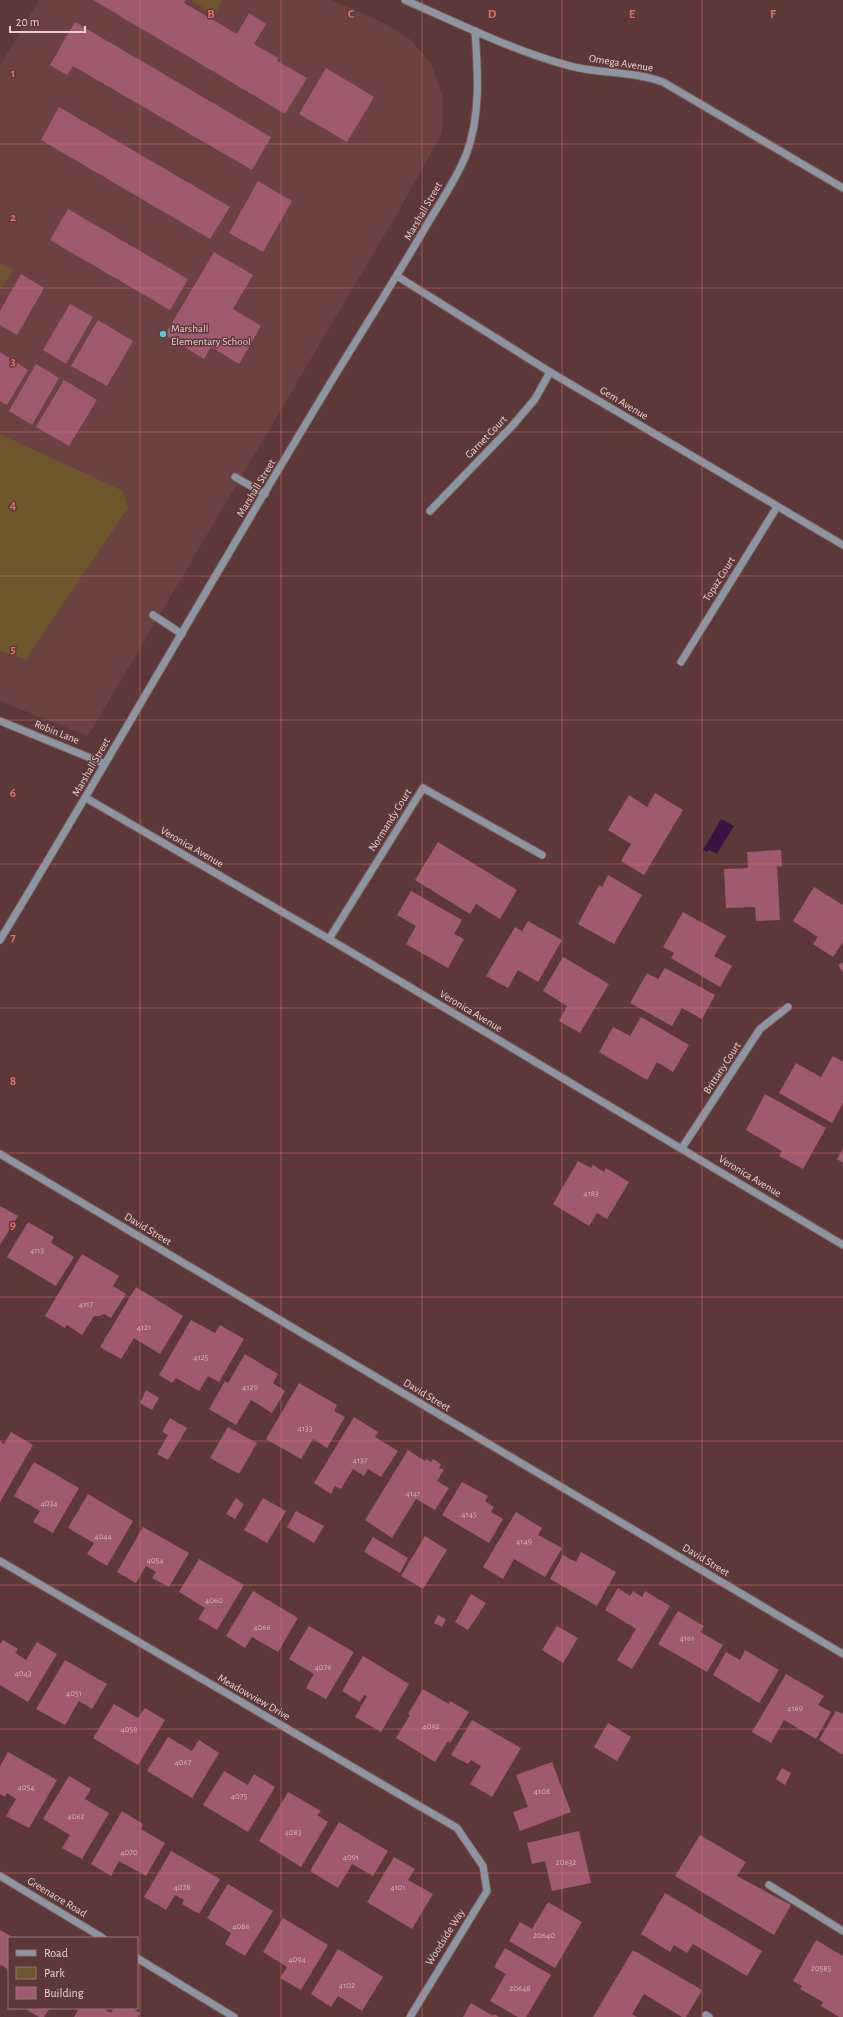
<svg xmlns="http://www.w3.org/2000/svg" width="843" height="2017" font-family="'Alegreya Sans',sans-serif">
  <rect width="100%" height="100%" fill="#5c3938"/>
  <polygon fill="#6b4241" points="39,0 331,0 380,21 411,40 431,64 443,97 442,133 402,205 88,736 0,701 0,66"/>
  <g fill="#6e562c">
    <polygon points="191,0 223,0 214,15"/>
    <polygon points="0,263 13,270 0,291"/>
    <polygon points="0,434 123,491 128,508 31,651 27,660 0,651"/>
  </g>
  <polygon fill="#3a1342" points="721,819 734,826 717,854 709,850 707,852 703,850"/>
  <g fill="#9f5a6f">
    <polygon points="93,0 186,0 184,3 237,34 249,13 266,24 254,44 278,58 277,61 307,78 285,114"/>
    <polygon points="75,22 271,137 252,170 73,66 67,75 50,65"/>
    <polygon points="326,68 374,97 347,142 299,114"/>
    <polygon points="59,107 230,207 210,239 41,140"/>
    <polygon points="258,181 292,201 263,252 229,233"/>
    <polygon points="68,209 188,279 170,310 50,240"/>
    <polygon points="214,252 253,275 233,309 261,326 239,364 211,347 204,359 165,335"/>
    <polygon points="21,274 44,288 17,335 0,325 0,311"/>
    <polygon points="70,304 93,317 66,364 43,350"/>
    <polygon points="98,320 133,341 107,386 71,366"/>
    <polygon points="0,352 28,370 7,405 0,401"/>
    <polygon points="36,364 59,378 32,425 9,411"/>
    <polygon points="64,380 97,400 69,446 36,427"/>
    <polygon points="655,793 683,810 644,875 621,861 631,844 608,830 629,795 647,807"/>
    <polygon points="438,842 517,890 500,919 476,904 470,914 415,880"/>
    <polygon points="781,850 782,867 777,866 780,920 756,921 755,907 726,908 724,869 748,868 747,852"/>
    <polygon points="608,875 642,895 614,944 578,924 599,885 602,887"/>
    <polygon points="814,887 843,905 843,942 833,957 813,944 818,937 793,921"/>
    <polygon points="411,891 462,920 454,934 464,939 448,968 406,944 416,926 397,915"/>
    <polygon points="683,912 726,936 714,956 732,966 720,987 671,958 674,953 663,947"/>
    <polygon points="528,921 562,940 538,982 518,970 508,988 486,976 515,927 522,931"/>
    <polygon points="563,957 609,984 580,1033 559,1021 567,1006 543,991"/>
    <polygon points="843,962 843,973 838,965"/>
    <polygon points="665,968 715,995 702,1019 682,1008 672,1026 630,1003 647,973 658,979"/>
    <polygon points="641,1017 689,1045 673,1072 657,1062 647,1080 599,1052 613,1027 630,1036"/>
    <polygon points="833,1056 843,1062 843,1103 832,1123 779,1093 796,1063 821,1077"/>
    <polygon points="765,1094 826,1128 803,1169 779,1156 782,1151 746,1130"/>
    <polygon points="843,1149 843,1163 837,1159"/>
    <polygon points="578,1161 591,1168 593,1165 604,1172 606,1168 629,1182 607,1219 597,1213 589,1226 553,1204"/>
    <polygon points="0,1206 18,1216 0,1245"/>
    <polygon points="28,1222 54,1237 51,1243 74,1257 56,1286 7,1257"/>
    <polygon points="82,1254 119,1276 113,1286 126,1294 111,1318 104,1314 99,1316 94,1316 82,1335 67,1325 65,1328 45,1316"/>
    <polygon points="136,1287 183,1316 160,1354 134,1338 121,1359 100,1347"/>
    <polygon points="191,1320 215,1333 220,1325 244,1339 219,1382 208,1376 199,1391 176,1378 172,1383 159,1375"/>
    <polygon points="245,1354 278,1374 273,1383 285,1391 272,1413 251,1400 236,1425 209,1409 225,1381 228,1383"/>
    <polygon points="299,1383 337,1405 334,1411 345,1417 327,1448 313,1439 301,1459 266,1439"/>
    <polygon points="146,1390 159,1398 152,1410 140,1403"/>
    <polygon points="354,1417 378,1432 375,1437 398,1451 381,1477 368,1469 364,1476 353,1469 341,1489 335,1486 331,1494 314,1483"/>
    <polygon points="170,1418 187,1428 168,1460 157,1454 168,1435 162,1432"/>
    <polygon points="228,1427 257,1443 239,1474 210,1458"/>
    <polygon points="11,1432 33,1445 0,1502 0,1441 4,1444"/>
    <polygon points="408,1450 425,1461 426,1459 431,1462 433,1459 441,1464 439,1468 444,1470 437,1481 449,1488 435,1510 416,1499 392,1538 365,1520"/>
    <polygon points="34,1462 79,1488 53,1533 33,1522 40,1511 14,1496"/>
    <polygon points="462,1482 488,1496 485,1501 494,1507 491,1512 503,1519 489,1543 442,1515"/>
    <polygon points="88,1494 133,1521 107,1566 87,1554 94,1543 68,1528"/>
    <polygon points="236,1498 244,1504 235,1519 226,1514"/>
    <polygon points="263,1498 286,1511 267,1543 244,1530"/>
    <polygon points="296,1511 324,1526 314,1543 287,1527"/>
    <polygon points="516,1512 542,1528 538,1535 562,1548 545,1577 514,1559 503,1579 483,1567"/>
    <polygon points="143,1527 189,1553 169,1587 152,1578 156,1572 146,1566 136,1583 117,1572"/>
    <polygon points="425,1536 447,1550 423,1589 401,1576"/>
    <polygon points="373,1537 408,1558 400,1573 364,1552"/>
    <polygon points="581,1552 616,1572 597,1606 550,1579 563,1555 576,1562"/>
    <polygon points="199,1559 244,1585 217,1630 198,1619 205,1608 179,1592"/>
    <polygon points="618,1588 630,1596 633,1591 642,1597 645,1591 670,1606 632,1669 617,1660 636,1629 605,1610"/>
    <polygon points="253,1591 298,1618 278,1652 252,1637 245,1648 226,1636"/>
    <polygon points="471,1594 486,1603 468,1630 455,1622"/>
    <polygon points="678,1611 704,1626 700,1632 723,1645 707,1672 658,1644"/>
    <polygon points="438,1615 446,1619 442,1627 434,1623"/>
    <polygon points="309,1626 354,1652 326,1699 306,1688 314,1674 289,1659"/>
    <polygon points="557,1626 578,1638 563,1663 542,1650"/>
    <polygon points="3,1640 18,1649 15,1653 26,1660 37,1642 57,1654 28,1702 0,1685 0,1644"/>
    <polygon points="745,1650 779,1670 759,1703 713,1675 726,1652 740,1660"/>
    <polygon points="363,1656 409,1684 381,1732 355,1717 367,1696 364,1695 360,1702 342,1691"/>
    <polygon points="65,1660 107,1684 92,1709 79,1701 65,1725 36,1709"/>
    <polygon points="786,1674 824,1696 818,1705 831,1712 816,1739 784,1720 771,1743 752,1732"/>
    <polygon points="423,1689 449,1704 450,1701 469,1712 450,1743 448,1741 435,1762 396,1738 410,1715 408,1714"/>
    <polygon points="114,1704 138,1718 145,1708 165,1720 138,1765 93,1738"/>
    <polygon points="836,1711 843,1714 843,1755 819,1740"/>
    <polygon points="472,1720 521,1748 492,1797 470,1784 481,1766 471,1760 468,1764 451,1755"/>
    <polygon points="608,1723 631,1737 617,1761 594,1747"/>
    <polygon points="168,1737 192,1751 199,1740 219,1753 192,1798 147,1771"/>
    <polygon points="8,1752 57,1780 29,1828 6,1816 16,1799 7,1793 5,1797 0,1794 0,1766"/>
    <polygon points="552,1762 571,1812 520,1831 513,1812 528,1807 516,1775"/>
    <polygon points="782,1768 791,1773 785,1785 776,1779"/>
    <polygon points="224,1771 248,1785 254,1774 275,1787 248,1832 203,1805"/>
    <polygon points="69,1776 91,1789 85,1799 109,1813 82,1859 62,1848 70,1835 43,1819"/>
    <polygon points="288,1792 321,1811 317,1815 328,1822 301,1867 259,1841"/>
    <polygon points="122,1811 143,1824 141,1829 165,1843 146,1876 119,1861 111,1876 91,1864"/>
    <polygon points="339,1822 388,1851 373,1876 352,1864 338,1888 310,1871"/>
    <polygon points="579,1831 591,1883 552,1891 545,1861 532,1864 527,1843"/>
    <polygon points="700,1835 746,1862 737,1876 791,1905 774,1935 675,1876"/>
    <polygon points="171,1851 220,1879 199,1914 182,1904 184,1900 175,1895 166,1910 144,1897"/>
    <polygon points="394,1857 415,1869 408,1880 433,1894 412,1929 367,1902"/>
    <polygon points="228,1884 273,1911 245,1956 225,1944 231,1933 207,1918"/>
    <polygon points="665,1893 762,1951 747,1976 693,1944 687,1953 674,1945 670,1952 641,1934"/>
    <polygon points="548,1902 582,1922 555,1968 509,1941 520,1922 532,1929"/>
    <polygon points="283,1918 328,1945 301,1990 280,1978 287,1967 263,1952"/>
    <polygon points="0,1930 14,1938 9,1938 9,1970 1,1965 0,1967"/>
    <polygon points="816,1940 843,1956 843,2017 839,2017 821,2006 823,2002 800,1989 802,1986 793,1981"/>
    <polygon points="505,1948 551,1975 526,2017 518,2017 490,2001 506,1974 494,1967"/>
    <polygon points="338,1949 383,1977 362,2011 338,1996 331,2007 311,1994"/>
    <polygon points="633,1950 702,1990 686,2017 682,2017 644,1994 632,2014 637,2017 593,2017"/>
    <polygon points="471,2003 493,2016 494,2014 499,2017 463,2017"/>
    <polygon points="24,2008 50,2008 44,2017 39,2017"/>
    <polygon points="79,2008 102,2008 111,2013 114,2008 132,2008 140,2013 138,2017 74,2017"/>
  </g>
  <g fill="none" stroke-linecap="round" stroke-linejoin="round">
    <g stroke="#785756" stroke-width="9">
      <g id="minor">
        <path d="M405 0C458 23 513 51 570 66 600 74 633 71 663 82L843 188"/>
        <polyline points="397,276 550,372 843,545"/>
        <polyline points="235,477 265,494"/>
        <polyline points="430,511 513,425 535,399 550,372"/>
        <polyline points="153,615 182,634"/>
        <polyline points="681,662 777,507"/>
        <polyline points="0,721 105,764"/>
        <polyline points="86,798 329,939 843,1245"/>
        <polyline points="329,939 423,788 542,855"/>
        <path d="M0 940C109 760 213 577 322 397 356 340 392 285 425 228 439 204 456 180 466 155 481 116 478 72 475 31"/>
        <polyline points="682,1148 760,1029 788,1007"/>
        <polyline points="0,1154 843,1654"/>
        <polyline points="0,1561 457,1828 483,1866 487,1891 410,2017"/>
        <polyline points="0,1876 103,1938"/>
        <polyline points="769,1885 843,1931"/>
        <polyline points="137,1958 234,2017"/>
        <polyline points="706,2015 709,2017"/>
      </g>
    </g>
    <use href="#minor" stroke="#8c95a2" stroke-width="7"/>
  </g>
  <path fill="none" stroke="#dd6c6b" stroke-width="1" stroke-opacity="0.55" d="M140 0V2017M281 0V2017M422 0V2017M562 0V2017M702 0V2017M0 144H843M0 288H843M0 432H843M0 576H843M0 720H843M0 864H843M0 1008H843M0 1153H843M0 1297H843M0 1441H843M0 1585H843M0 1729H843M0 1873H843"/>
  <circle fill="#51ccd3" stroke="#5c3938" stroke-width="1.5" cx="163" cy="334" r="4"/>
  <g text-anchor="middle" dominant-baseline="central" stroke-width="3" stroke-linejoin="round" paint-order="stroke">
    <g font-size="9" fill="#d5b3b8">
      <text x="591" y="1193">4183</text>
      <text x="37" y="1250">4113</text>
      <text x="86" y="1304">4117</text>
      <text x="144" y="1327">4121</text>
      <text x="201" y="1357">4125</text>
      <text x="250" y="1387">4129</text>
      <text x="305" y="1428">4133</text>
      <text x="360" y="1460">4137</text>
      <text x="413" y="1493">4141</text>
      <text x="49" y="1503">4034</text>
      <text x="469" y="1514">4145</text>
      <text x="103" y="1536">4044</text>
      <text x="524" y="1541">4149</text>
      <text x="155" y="1560">4054</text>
      <text x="214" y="1600">4060</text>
      <text x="262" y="1627">4066</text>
      <text x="687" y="1638">4161</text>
      <text x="323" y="1667">4076</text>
      <text x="23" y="1673">4043</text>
      <text x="74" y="1693">4051</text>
      <text x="795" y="1708">4169</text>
      <text x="431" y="1726">4092</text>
      <text x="129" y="1729">4059</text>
      <text x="183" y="1762">4067</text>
      <text x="26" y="1787">4054</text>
      <text x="542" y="1791">4108</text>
      <text x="239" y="1796">4075</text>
      <text x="76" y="1816">4062</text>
      <text x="293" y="1832">4083</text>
      <text x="129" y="1852">4070</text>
      <text x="351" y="1857">4091</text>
      <text x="566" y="1862">20632</text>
      <text x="182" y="1887">4078</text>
      <text x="398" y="1887">4101</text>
      <text x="241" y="1926">4086</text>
      <text x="544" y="1935">20640</text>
      <text x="297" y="1959">4094</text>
      <text x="821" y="1968">20585</text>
      <text x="347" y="1985">4102</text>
      <text x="520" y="1988">20648</text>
    </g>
    <g font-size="11" fill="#e7d1d0" stroke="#5c3938">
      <text transform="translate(621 63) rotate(9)">Omega Avenue</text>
      <text transform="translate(423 211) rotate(-60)">Marshall Street</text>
      <text transform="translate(624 403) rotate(31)">Gem Avenue</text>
      <text transform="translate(486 437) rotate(-46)">Garnet Court</text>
      <text transform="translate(256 488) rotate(-59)">Marshall Street</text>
      <text transform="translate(719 579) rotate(-58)">Topaz Court</text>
      <text transform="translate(57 732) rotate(22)">Robin Lane</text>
      <text transform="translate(91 767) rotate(-60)">Marshall Street</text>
      <text transform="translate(390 820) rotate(-58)">Normandy Court</text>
      <text transform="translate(192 847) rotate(30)">Veronica Avenue</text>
      <text transform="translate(471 1011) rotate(31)">Veronica Avenue</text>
      <text transform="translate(722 1068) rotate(-57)">Brittany Court</text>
      <text transform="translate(750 1176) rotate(31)">Veronica Avenue</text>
      <text transform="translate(148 1229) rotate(31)">David Street</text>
      <text transform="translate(427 1395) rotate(31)">David Street</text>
      <text transform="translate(706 1560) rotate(31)">David Street</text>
      <text transform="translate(254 1697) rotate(30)">Meadowview Drive</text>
      <text transform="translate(57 1897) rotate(31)">Greenacre Road</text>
      <text transform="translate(445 1937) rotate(-58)">Woodside Way</text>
    </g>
    <g font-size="11" fill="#e7d1d0" stroke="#5c3938" text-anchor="start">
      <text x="171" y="328">Marshall<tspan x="171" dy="13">Elementary School</tspan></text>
    </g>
  </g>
  <g font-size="13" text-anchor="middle" font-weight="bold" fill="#dd6c6b" stroke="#5c3938" stroke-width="3" stroke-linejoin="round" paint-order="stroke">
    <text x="211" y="18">B</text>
    <text x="351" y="18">C</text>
    <text x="492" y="18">D</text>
    <text x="632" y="18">E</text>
    <text x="773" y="18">F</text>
    <text x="13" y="77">1</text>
    <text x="13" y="221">2</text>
    <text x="13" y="365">3</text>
    <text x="13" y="509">4</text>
    <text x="13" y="653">5</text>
    <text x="13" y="797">6</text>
    <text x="13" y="941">7</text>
    <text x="13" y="1085">8</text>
    <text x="13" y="1229">9</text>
  </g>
  <rect x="8" y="1937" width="130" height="72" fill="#5c3938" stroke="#947675"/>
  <rect x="16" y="1950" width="20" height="6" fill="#8c95a2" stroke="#947675"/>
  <text x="44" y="1957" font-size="12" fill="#e7d1d0">Road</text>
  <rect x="16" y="1967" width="20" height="12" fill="#6e562c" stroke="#947675"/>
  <text x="44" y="1977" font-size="12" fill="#e7d1d0">Park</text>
  <rect x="16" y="1987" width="20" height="12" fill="#9f5a6f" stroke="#947675"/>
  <text x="44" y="1997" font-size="12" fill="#e7d1d0">Building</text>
  <path d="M10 26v6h75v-6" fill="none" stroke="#e7d1d0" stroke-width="2"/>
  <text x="16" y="26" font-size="12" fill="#e7d1d0" stroke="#5c3938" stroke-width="3" paint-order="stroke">20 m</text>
</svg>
